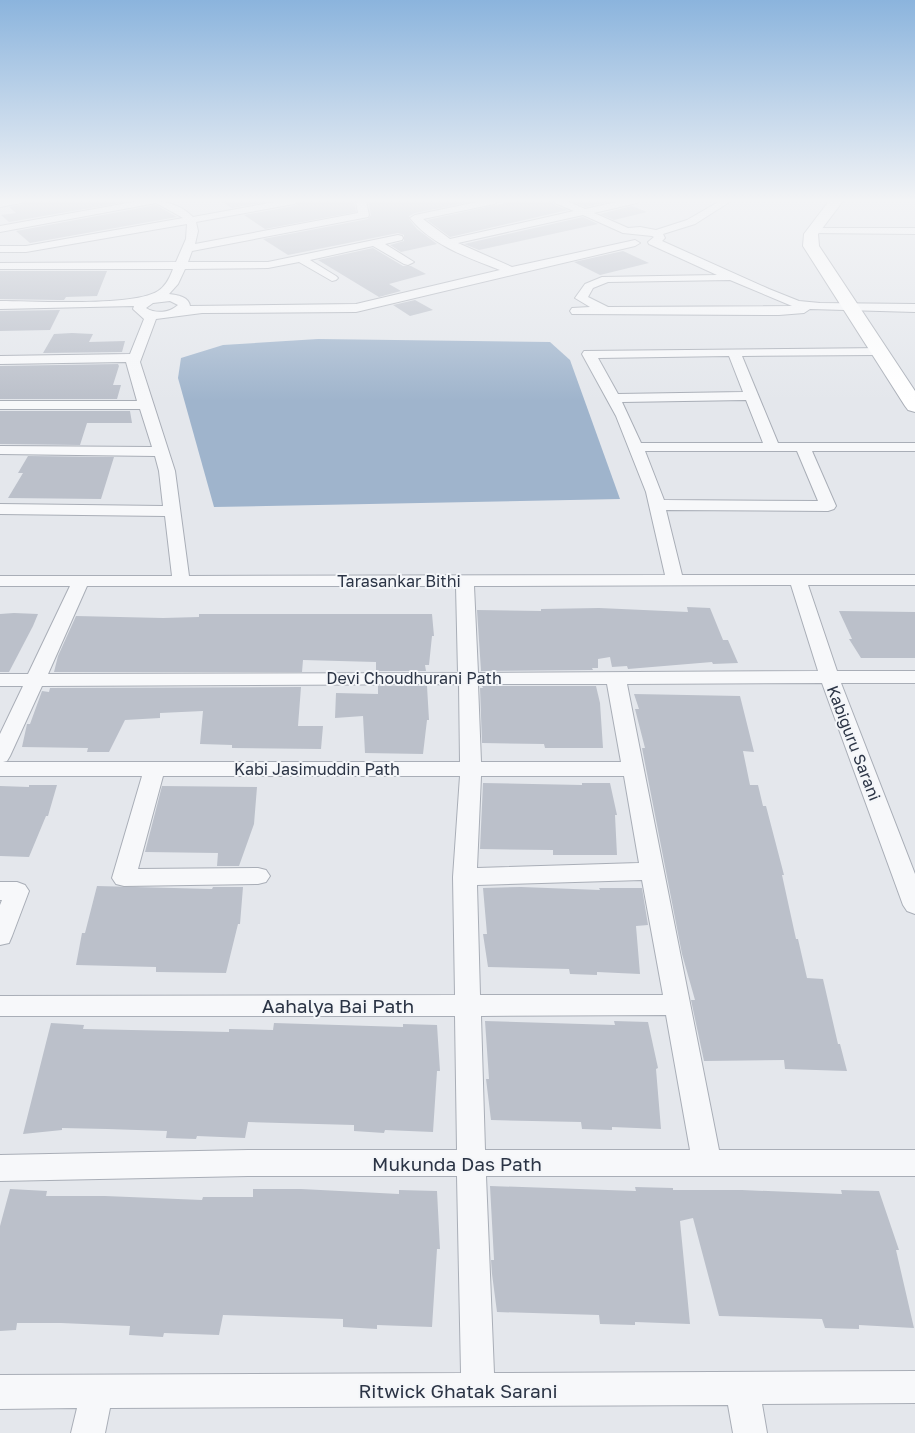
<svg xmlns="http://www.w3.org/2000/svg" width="915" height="1433" font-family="'Golos Text',sans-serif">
  <rect width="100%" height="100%" fill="#e4e7ec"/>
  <polygon fill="#9fb4cc" points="318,339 550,342 570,360 620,499 214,507 178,378 181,358 223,345"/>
  <g fill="#bbc0ca">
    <polygon points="24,201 131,201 9,222 1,215 16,213 9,207 21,205"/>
    <polygon points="220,201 272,201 232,208"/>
    <polygon points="301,201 354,201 356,212 265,229 244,215 294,206"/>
    <polygon points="368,201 475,201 415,213 409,216 409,219 417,229 437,244 401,252 390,245 404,241 404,235 398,233 288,255 263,239 368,219 371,215"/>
    <polygon points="515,201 552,201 554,205 568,210 450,237 427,220"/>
    <polygon points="571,201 614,201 585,207"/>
    <polygon points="156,205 177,217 30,243 16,231"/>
    <polygon points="632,206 647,212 614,220 600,214"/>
    <polygon points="583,217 598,224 479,250 464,244"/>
    <polygon points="373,248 403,266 411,266 426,274 389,284 401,291 379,297 318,260"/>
    <polygon points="623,251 649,263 600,275 574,262"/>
    <polygon points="0,271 107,271 97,296 66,297 64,300 58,300 0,299"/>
    <polygon points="415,300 433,310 410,316 393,305"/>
    <polygon points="60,310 50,330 0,331 0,311"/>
    <polygon points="72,333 93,334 89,342 125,341 122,352 43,353 54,334"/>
    <polygon points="118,364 119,366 113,385 121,385 117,399 0,399 0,366"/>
    <polygon points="0,411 130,411 132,423 87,423 80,445 0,444"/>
    <polygon points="28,456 114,457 101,499 8,498 23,473 18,473"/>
    <polygon points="687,607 710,608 723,640 728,640 738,663 713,664 712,662 628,669 627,666 612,667 610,657 598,659 598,668 592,668 593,670 481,671 477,610 541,611 541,609 599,608 688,612"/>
    <polygon points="839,611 915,612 915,658 861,658 849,639 852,639"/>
    <polygon points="14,613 38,614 33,626 9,672 0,672 0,614"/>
    <polygon points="199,614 432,614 434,636 432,636 429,665 425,665 426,671 376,671 376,662 303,660 302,672 54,672 58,656 76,616 163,618 199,617"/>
    <polygon points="378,686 427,686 429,720 427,720 423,754 365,753 363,716 335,718 336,693 378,694"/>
    <polygon points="482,686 596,686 600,703 603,748 545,748 544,744 482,743 480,688 483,688"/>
    <polygon points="301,687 298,726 323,726 321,749 232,748 232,745 200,744 203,711 160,713 160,718 125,720 109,752 87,752 88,748 22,747 27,724 30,724 42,691 49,692 50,688"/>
    <polygon points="634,694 740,696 754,752 743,751 750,785 758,785 763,806 766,806 784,875 782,875 796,939 798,939 807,978 823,979 838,1044 840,1044 847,1071 785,1069 784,1060 704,1061 691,1000 695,1000 682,954 642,748 645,748 635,709 639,709"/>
    <polygon points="483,783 582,785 582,783 610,783 617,815 615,815 617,855 553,855 553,850 480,849"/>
    <polygon points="29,785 57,785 48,816 46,816 29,857 0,856 0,786 29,787"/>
    <polygon points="162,786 257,787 254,824 239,866 217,866 218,853 145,852"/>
    <polygon points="97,886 212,889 213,887 243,887 240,924 238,924 226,973 156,972 156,967 76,965 82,933 85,933"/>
    <polygon points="521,887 600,890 599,888 642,888 648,925 636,926 640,974 597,972 597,975 570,974 569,969 488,967 483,934 487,934 483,888"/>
    <polygon points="485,1021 615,1025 614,1021 648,1022 658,1068 656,1069 661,1129 612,1127 612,1130 582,1129 581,1122 491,1120 486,1079 489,1079"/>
    <polygon points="51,1023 84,1025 83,1029 229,1032 229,1029 273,1030 274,1023 403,1027 403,1024 437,1025 440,1071 437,1071 433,1132 385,1130 384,1133 354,1131 354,1125 248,1122 245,1138 197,1136 196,1139 166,1138 167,1131 107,1129 62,1128 62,1130 23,1134"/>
    <polygon points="490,1186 636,1191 635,1187 673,1188 673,1190 742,1190 842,1194 841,1190 879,1191 899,1250 896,1250 914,1328 859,1325 859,1329 825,1328 822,1319 719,1316 693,1218 680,1221 690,1324 635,1322 635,1325 600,1324 599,1315 497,1312 492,1274 491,1260 494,1260"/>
    <polygon points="10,1189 47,1191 46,1196 105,1196 202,1200 203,1197 253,1197 253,1189 301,1189 399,1194 399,1190 437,1191 440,1249 437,1249 432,1327 377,1325 377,1329 343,1327 343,1319 223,1315 219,1335 164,1333 163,1337 129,1335 130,1326 61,1323 17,1323 16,1330 0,1331 0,1226"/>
  </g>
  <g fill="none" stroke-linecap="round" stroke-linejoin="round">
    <g stroke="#a9aeb7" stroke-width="2">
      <g id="street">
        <polygon points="0,201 22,201 21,203 0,207"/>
        <path d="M139 201C160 201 177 201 193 217L280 201H299L294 204 196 222 198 231 195 244 358 213 356 201H366L369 215 368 217 192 251 188 262H268L398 235 402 236 403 238 402 240 385 244 414 262 408 265 404 264 373 246 310 260 336 276 338 278 336 280 332 281 299 262 268 268 185 269 178 284 169 294C178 295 189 297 190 306L356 304 500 270C469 258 431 245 410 218L415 215 482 201H499L494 204 423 219 450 239 574 211 555 203 554 201H567L585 209 621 201H638L637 203 594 213 628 228 640 227 656 230 687 220 720 201H731L695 224 663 234 665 238 662 241 769 289 799 301 820 303 915 304V312L810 309 804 313 779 315 572 314 570 311 572 308 590 307 575 298 585 284 602 277 717 275 649 244 648 242 654 237 652 236 623 233 583 215 458 243 512 267 635 240 640 243 635 246 356 312 202 313 156 319 140 362 175 471 189 576 665 575 646 492 616 416 582 354 584 351 884 348 885 351 879 355 742 356 778 443H915V451H812L836 506 834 509 828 511 666 510 682 575H915V585H808L837 671H915V683H841L915 874V914L907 911 903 905 822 683 627 684 719 1150H915V1176H486L494 1373 915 1371V1403L762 1404 767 1433H733L728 1405 110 1408 105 1433H71L77 1408 0 1409V1375L461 1373 457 1176H248L0 1181V1155L248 1150H457L455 1016H0V996L455 995 453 877 460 776H163L138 869 258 868 266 870 270 876 266 882 258 884 124 886 116 884 112 878 142 776H0V734L23 686H0V674H28L70 586H0V576H172L165 516 0 514V504L163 506 159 471 155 456 0 454V446L152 447 140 409H0V401H137L126 362 0 364V356L130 354 144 319 133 309 134 306 0 309V301C34 301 133 307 158 291 166 286 170 277 173 269H0V263L176 262 186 239 187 224 26 252H0V246H26L183 218 156 203 0 232V226ZM730 280 792 306 608 307 588 297 593 288 608 282ZM170 301 178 305C169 313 156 314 146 308L153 303ZM729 356 743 392 618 394 598 358ZM746 400 763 443H641L622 402ZM645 451H797L818 501 664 500ZM791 585 818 671 478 673 474 586ZM87 586H456L458 673 48 674ZM459 684 460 762H3L7 761 10 756 42 686ZM478 684H607L621 762H481ZM481 776H624L639 863 477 868ZM642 880 663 995H480L477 885ZM666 1015 690 1150H485L481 1016Z"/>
        <polygon points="813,228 915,228 915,234 809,233 808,231 809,229"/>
        <polygon points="0,882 17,882 25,885 29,891 12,936 9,943 0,945 0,905 2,900 0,900"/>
      </g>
    </g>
    <g stroke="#a9aeb7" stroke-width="2">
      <polygon id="secondary" points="829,201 843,201 818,234 819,246 915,391 915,412 908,410 905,406 803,246 804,234"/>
    </g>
    <use href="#street" fill="#f7f8fa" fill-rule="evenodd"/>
    <use href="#secondary" fill="#fff" fill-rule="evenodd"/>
  </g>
  <linearGradient id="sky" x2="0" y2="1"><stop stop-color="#8bb4dd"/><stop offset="0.5" stop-color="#f3f4f6"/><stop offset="1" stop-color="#f3f4f6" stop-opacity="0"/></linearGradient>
  <rect width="915" height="401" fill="url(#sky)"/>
  <g text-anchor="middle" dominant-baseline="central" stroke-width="4" stroke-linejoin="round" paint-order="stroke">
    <g font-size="16" fill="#2b3445" stroke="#f4f6f9">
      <text x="399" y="581">Tarasankar Bithi</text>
      <text x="414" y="678">Devi Choudhurani Path</text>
      <text transform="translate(854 743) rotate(69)">Kabiguru Sarani</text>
      <text x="317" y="769">Kabi Jasimuddin Path</text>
    </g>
    <g font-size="19" fill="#2b3445" stroke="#f4f6f9">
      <text x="338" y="1005">Aahalya Bai Path</text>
      <text x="457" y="1163">Mukunda Das Path</text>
      <text x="458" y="1390">Ritwick Ghatak Sarani</text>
    </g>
  </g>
</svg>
